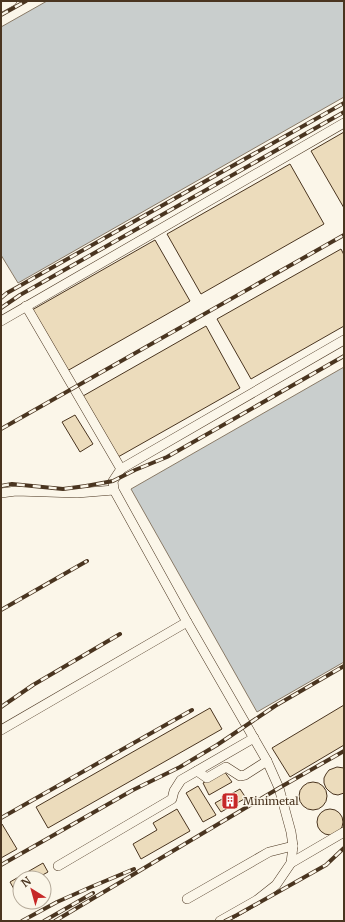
<svg xmlns="http://www.w3.org/2000/svg" width="345" height="922" font-family="Merriweather,serif">
  <rect width="100%" height="100%" fill="#fbf6e9"/>
  <g fill="#c9cecd" stroke="#887966">
    <polygon points="47,1 344,1 344,97 18,283 1,255 1,27"/>
    <polygon points="344,367 344,662 257,712 131,489"/>
  </g>
  <g fill="#ecdcbc" stroke="#4a3520">
    <polygon points="344,132 344,208 311,151"/>
    <polygon points="290,164 324,224 201,294 167,234"/>
    <polygon points="155,240 190,301 67,371 32,310"/>
    <polygon points="341,249 344,255 344,326 251,379 217,319"/>
    <polygon points="206,326 240,388 118,457 83,396"/>
    <polygon points="75,415 93,444 80,452 62,422"/>
    <polygon points="344,705 344,745 290,777 272,748"/>
    <polygon points="210,708 222,729 48,828 36,807"/>
    <polygon points="337,767 344,768 344,793 338,795 333,794 329,791 326,788 324,783 324,778 326,774 329,770"/>
    <polygon points="224,771 232,782 209,795 203,783"/>
    <circle cx="313" cy="796" r="14"/>
    <polygon points="198,786 216,815 203,822 186,793"/>
    <polygon points="240,789 246,798 221,812 215,803"/>
    <circle cx="330" cy="822" r="13"/>
    <polygon points="177,809 190,831 141,859 133,844 157,830 153,823"/>
    <polygon points="2,824 17,849 1,858 1,825"/>
    <polygon points="43,863 48,872 37,878 20,878 20,888 15,891 10,882"/>
  </g>
  <g fill="none" stroke-linecap="round" stroke-linejoin="round">
    <g stroke="#4a3520" stroke-width="10">
      <g id="minor">
        <polyline points="1,7 12,1"/>
        <polyline points="26,306 121,469 113,481 114,490 187,622 267,761 279,788 291,832 293,846 291,863 276,885 257,900 220,921"/>
        <polyline points="1,321 344,123"/>
        <polyline points="121,469 344,340"/>
        <polyline points="1,493 16,491 77,493 114,490"/>
        <polyline points="1,730 187,622"/>
        <polyline points="197,771 207,778 226,767 240,776 245,775 267,761"/>
        <polyline points="291,863 344,832"/>
        <polyline points="58,866 172,799 174,791 181,780 254,738"/>
        <polyline points="187,899 269,852 293,846"/>
      </g>
    </g>
    <use href="#minor" stroke="#fbf6e9" stroke-width="9"/>
    <g stroke="#4a3520" stroke-width="4">
      <g id="rail">
        <polyline points="1,15 26,1"/>
        <polyline points="1,298 7,293 344,103"/>
        <polyline points="1,308 20,295 344,112"/>
        <polyline points="1,429 344,235"/>
        <polyline points="1,486 12,484 63,489 86,486 113,481 135,470 167,457 344,356"/>
        <polyline points="1,610 87,561"/>
        <polyline points="1,707 33,685 120,634"/>
        <polyline points="1,818 192,710"/>
        <polyline points="1,865 133,790 180,767 217,745 275,706 344,666"/>
        <polyline points="22,921 57,902 91,887 134,869"/>
        <polyline points="44,921 93,893"/>
        <polyline points="55,921 279,788 344,751"/>
        <polyline points="225,921 237,915 326,865 344,848"/>
      </g>
    </g>
    <use href="#rail" stroke="#fbf6e9" stroke-width="2.5" stroke-dasharray="8" stroke-linecap="butt"/>
  </g>
  <defs>
    <g id="building-square" transform="scale(0.9)"><rect x="-9" y="-9" width="18" height="18" rx="4" fill="#c62828" stroke="#fbf6e9"/><path d="M-4-6H4V6H1V3H-1V6H-4ZM-2.5-4.3h1.7v1.8h-1.7ZM.8-4.3h1.7v1.8H.8ZM-2.5-1h1.7V.8h-1.7ZM.8-1h1.7V.8H.8Z" fill="#fff"/></g>
  </defs>
  <g fill-rule="evenodd">
    <use href="#building-square" x="230" y="801"/>
  </g>
  <g text-anchor="middle" dominant-baseline="central" stroke-width="3" stroke-linejoin="round" paint-order="stroke">
    <g font-size="11" fill="#4a3520" stroke="#fbf6e9" text-anchor="start">
      <text x="243" y="801">Minimetal</text>
    </g>
  </g>
  <rect width="345" height="922" fill="none" stroke="#4a3520" stroke-width="4"/>
  <g transform="translate(32 890) rotate(323)"><circle r="19" fill="#fbf6e9" stroke="#b4a999"/>
  <path d="M0-3L7 15L0 10L-7 15Z" fill="#c62828"/>
  <text y="-6" font-size="11" font-weight="bold" text-anchor="middle" fill="#4a3520">N</text>
  </g>
</svg>
